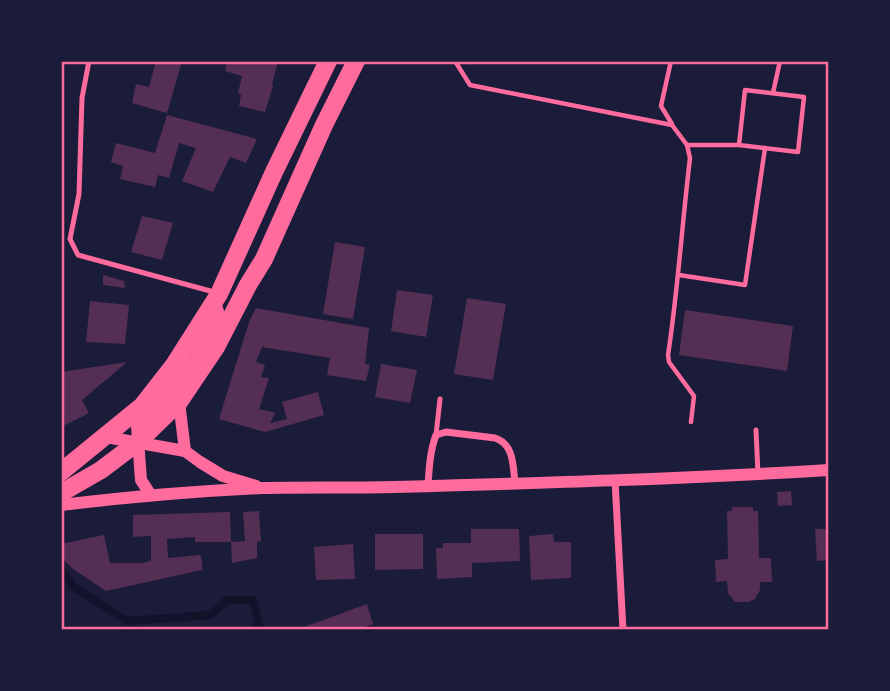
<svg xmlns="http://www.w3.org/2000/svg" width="890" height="691" font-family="'Titillium Web',sans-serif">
  <rect width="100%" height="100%" fill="#1b1b3a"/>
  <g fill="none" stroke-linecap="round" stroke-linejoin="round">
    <polyline stroke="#12122b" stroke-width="8" points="61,570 74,587 127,621 211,615 227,600 253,600 259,624 255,630"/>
  </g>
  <g fill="#542f53">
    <polygon points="156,61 182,61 167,113 132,103 136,84 149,87"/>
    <polygon points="227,61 278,61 272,85 273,86 265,112 239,106 241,95 238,93 242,76 225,71"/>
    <polygon points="167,115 257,139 246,163 230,157 213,192 182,181 196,148 179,143 169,178 158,175 155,187 120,179 123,166 111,162 116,143 155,153"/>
    <polygon points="142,216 173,223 162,260 131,252"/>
    <polygon points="335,242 365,247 353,319 323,314"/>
    <polygon points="103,275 124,281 125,288 103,285"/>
    <polygon points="397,290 433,295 426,337 391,331"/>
    <polygon points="467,298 506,304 493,380 454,374"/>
    <polygon points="90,301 129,305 125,344 86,342"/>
    <polygon points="256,308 369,328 365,364 370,365 366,381 327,375 330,358 262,347 256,362 265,365 261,377 269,378 259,409 275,413 270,423 287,419 282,402 318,392 324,415 265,432 219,419 249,322"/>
    <polygon points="685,310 793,326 787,371 679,355"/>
    <polygon points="127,362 82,400 89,413 61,427 61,372"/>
    <polygon points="381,364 417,370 410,403 375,397"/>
    <polygon points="791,491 792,505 778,506 777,492"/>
    <polygon points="732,507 753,507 753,511 758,511 759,558 771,558 772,582 760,582 760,590 755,599 748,602 735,602 728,593 727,581 716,582 715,560 728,559 727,511 732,511"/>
    <polygon points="259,511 261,541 257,542 257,558 232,563 231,542 245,541 243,512"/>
    <polygon points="230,512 231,542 195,542 195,537 167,539 168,558 200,555 202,561 202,570 106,591 73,569 64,560 61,555 61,544 104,535 110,563 142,563 151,561 151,536 133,537 133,515"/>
    <polygon points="471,529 519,529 520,561 472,563 472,577 437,579 436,548 443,548 443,543 471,543"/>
    <polygon points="815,529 829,529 829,560 817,561"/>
    <polygon points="375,534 423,534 423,569 375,570"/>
    <polygon points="553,534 554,542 571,542 571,578 531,580 529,536"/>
    <polygon points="353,544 355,579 316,580 314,547"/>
    <polygon points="367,604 373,624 356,630 296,630"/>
  </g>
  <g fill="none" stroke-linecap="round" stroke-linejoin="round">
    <g stroke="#ff6b9d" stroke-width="4.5">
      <path d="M455 61 470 85 672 125 687 145 690 158C682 224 678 290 668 355L669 362 694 396 691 422"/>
      <polyline points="671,61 661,106 672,124"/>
      <polygon points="745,90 804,97 798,152 739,145"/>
      <polyline points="773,93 780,61"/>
      <polyline points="687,145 739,145"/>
      <polyline points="679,275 745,285 765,148"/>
    </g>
    <g stroke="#ff6b9d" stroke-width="5">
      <polyline points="89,61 82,98 79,194 70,239 78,255 214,292"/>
      <polyline points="756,430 758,474"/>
      <polyline points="436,435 440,399"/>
    </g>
    <g stroke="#ff6b9d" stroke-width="7">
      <polyline points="615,480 623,630"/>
      <path d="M428 486C429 469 430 451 436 435L446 432 495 438C514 444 513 466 515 483"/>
    </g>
    <g stroke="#ff6b9d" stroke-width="12">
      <polyline points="179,402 185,451"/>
      <polyline points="106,437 185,451 200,462 223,476 256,486"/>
      <polyline points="150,494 141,480 137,426 165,399 194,361 220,318 215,302"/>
      <path d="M61 505C128 497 195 491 262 488 306 487 350 488 394 487 539 483 684 479 829 470"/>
    </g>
    <g stroke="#ff6b9d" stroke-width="18">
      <polyline points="61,472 142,406 174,365 219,294 274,172 328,61"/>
      <polyline points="61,493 101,470 138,442 179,402 216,347 248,285 264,259 324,125 356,61"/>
    </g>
  </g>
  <rect width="890" height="691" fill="none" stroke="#1b1b3a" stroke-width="126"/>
  <rect x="63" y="63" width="764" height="565" fill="none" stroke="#ff6b9d" stroke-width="2.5"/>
</svg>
